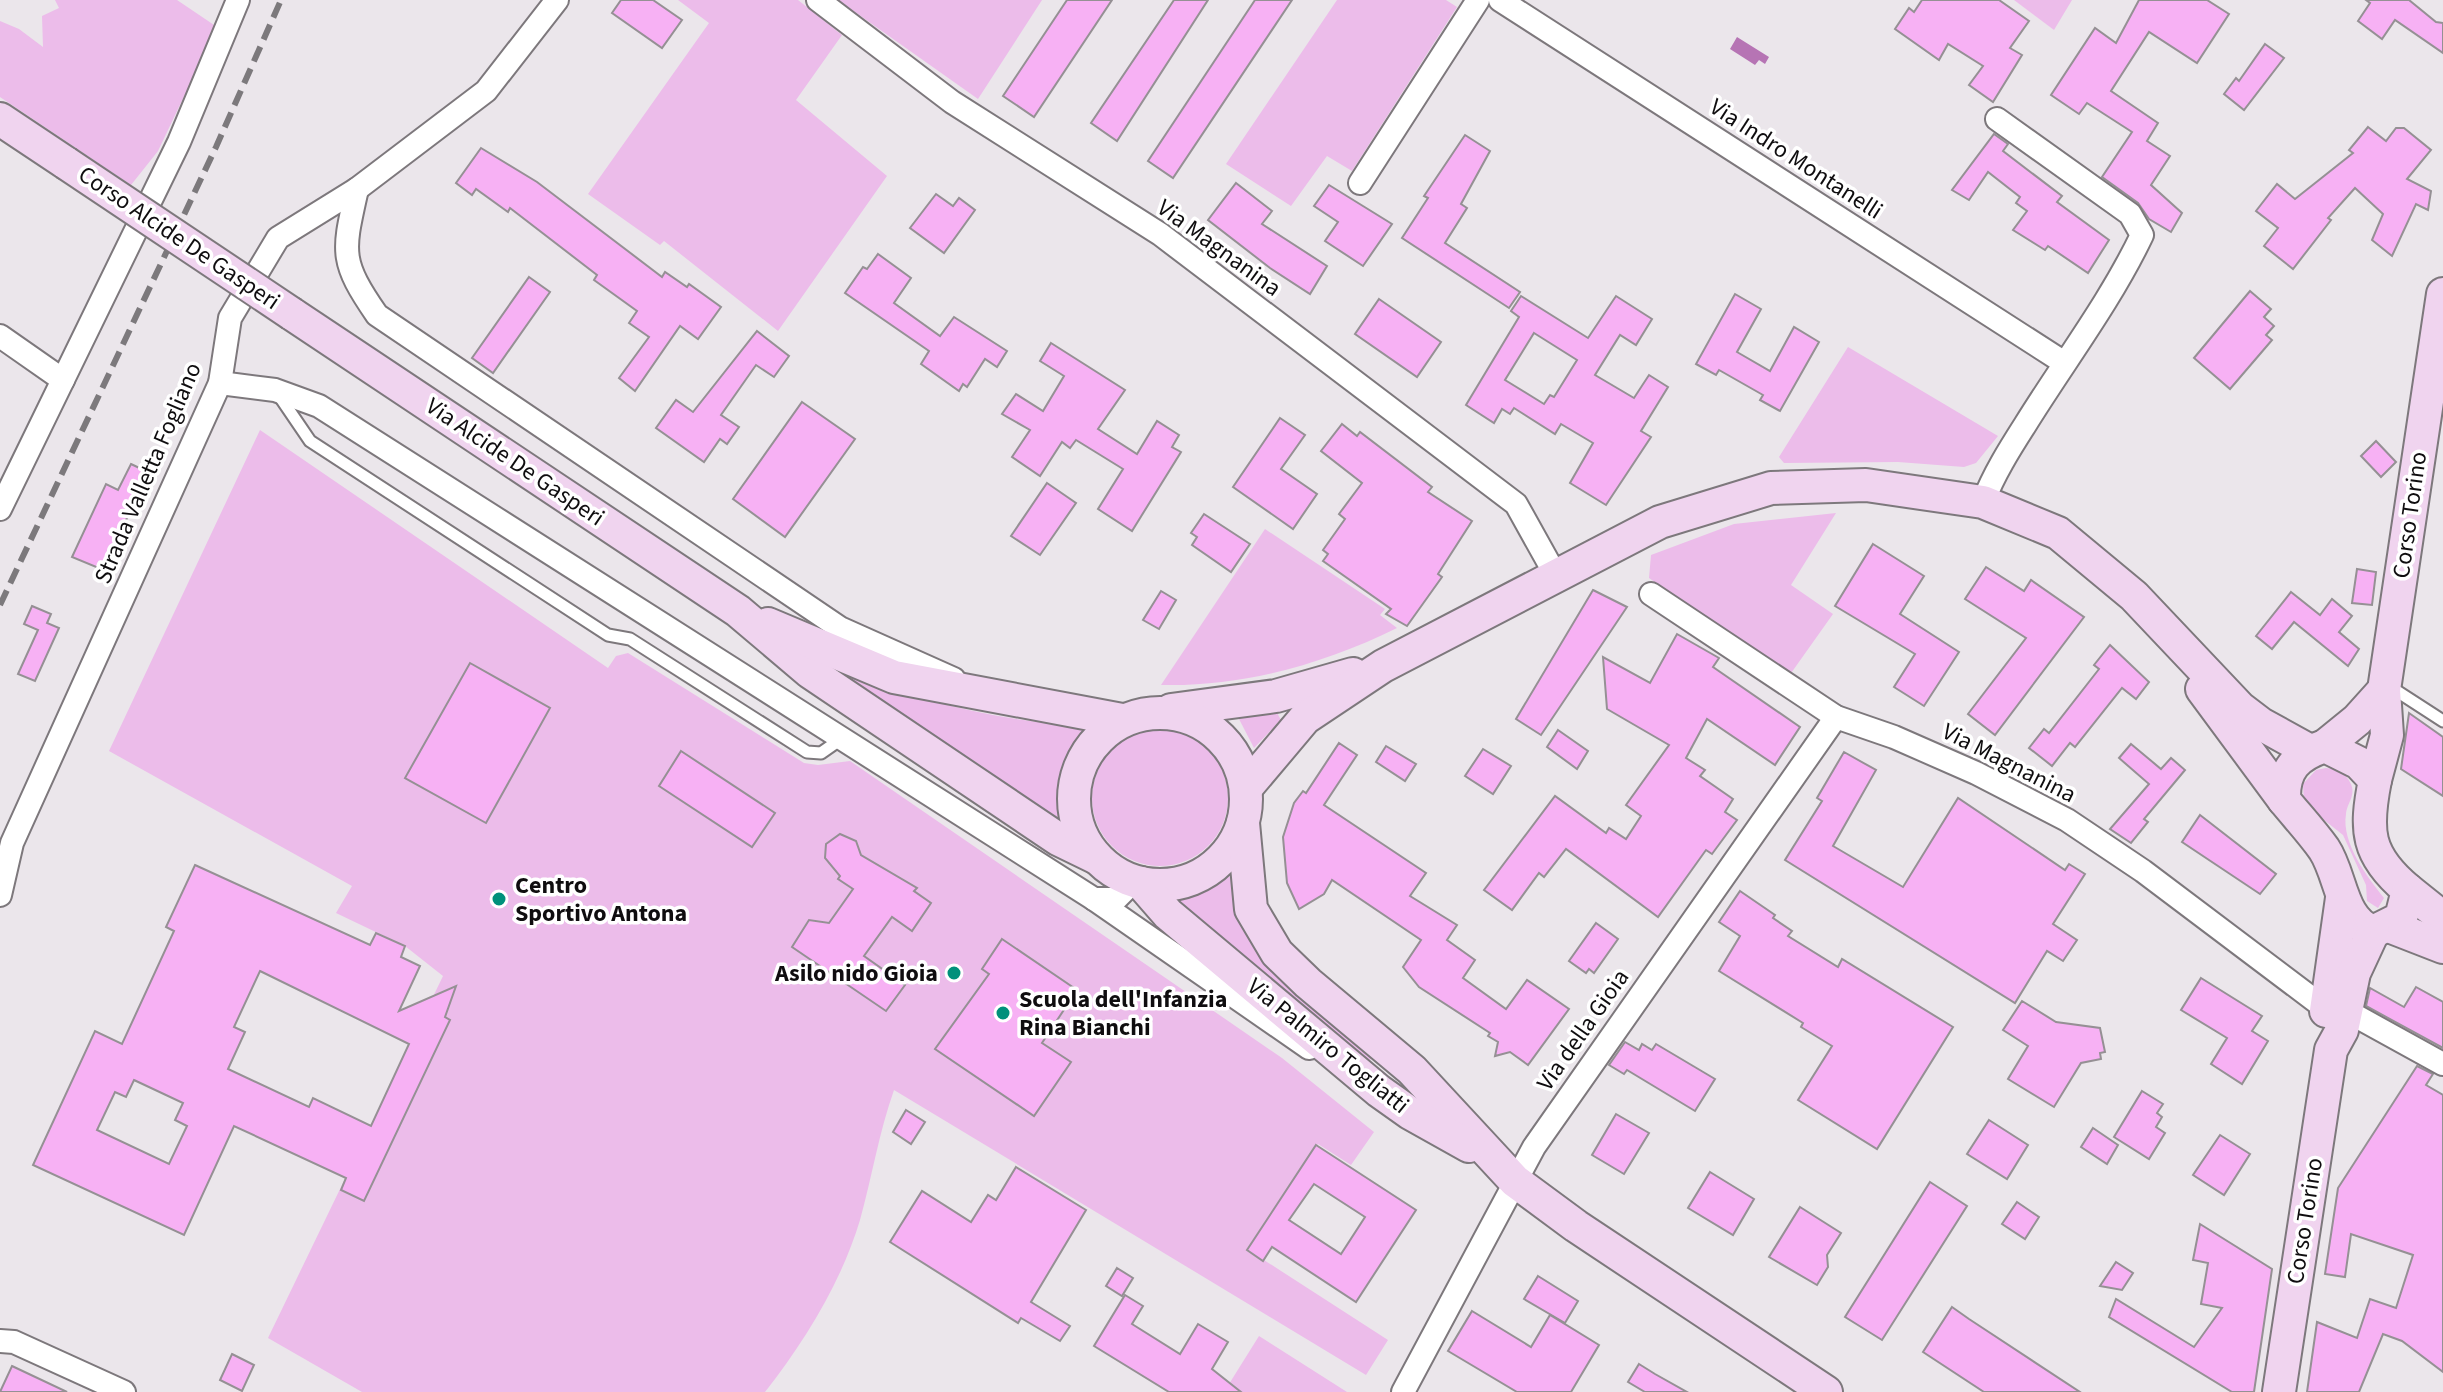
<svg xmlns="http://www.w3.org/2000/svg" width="2443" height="1392" font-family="'Source Sans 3',sans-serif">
  <rect width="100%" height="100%" fill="#ebe6eb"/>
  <g fill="#ecbcea">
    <polygon points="55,0 177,0 217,27 158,151 131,185 0,97 0,21 19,29 43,47 42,16 59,8"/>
    <polygon points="678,0 798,0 842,35 796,100 887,176 778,331 664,241 660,245 588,194 709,23"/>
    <polygon points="838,0 1042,0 978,99"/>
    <polygon points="1337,0 1446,0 1457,7 1352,171 1327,156 1291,206 1226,164"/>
    <polygon points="2014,0 2072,0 2054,30"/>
    <polygon points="1848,347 1998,436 1976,463 1964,467 1898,462 1784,463 1779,457"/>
    <path d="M260 430 608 668 616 656 628 653 804 763 818 765 850 761 1282 1058 1374 1132 1351 1165 1318 1144 1247 1249 1388 1340 1366 1375 894 1090C879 1132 872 1177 860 1220 841 1283 805 1341 765 1392H362L268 1338 443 976 405 946 336 913 352 886 109 751Z"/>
    <polygon points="1836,513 1791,585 1833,614 1789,676 1649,578 1651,555 1734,524"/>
    <path d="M1265 529 1385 609 1380 615 1397 628C1324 664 1243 687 1161 685Z"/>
    <path d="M841 670C925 704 1001 721 1091 727 1069 759 1061 784 1063 823L836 674Z"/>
    <polygon points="1276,711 1281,720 1254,748 1239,719"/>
    <circle cx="1160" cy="798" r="68"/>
    <path d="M2326 768C2337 769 2346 773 2351 784 2356 796 2347 803 2346 814 2341 843 2368 878 2384 898L2378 908 2367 901 2366 885 2343 835 2304 804 2303 784 2316 770Z"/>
    <polygon points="1230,876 1238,903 1373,1056 1370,1060 1365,1061 1176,902 1214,887"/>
    <polygon points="1259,1336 1347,1392 1224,1392"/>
  </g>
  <polygon fill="#b674b4" points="1737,37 1769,57 1765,64 1759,60 1755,65 1730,49"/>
  <g fill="#f7b1f4" stroke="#959094" stroke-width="2" fill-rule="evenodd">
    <polygon points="621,0 653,0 682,20 662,48 612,13"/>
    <polygon points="1067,0 1112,0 1034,117 1003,96"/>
    <polygon points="1174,0 1208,0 1117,141 1091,123"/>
    <polygon points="1255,0 1292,0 1173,178 1148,161"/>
    <polygon points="1922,0 1999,0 2029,21 2010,48 2022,55 1993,102 1969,85 1983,66 1948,44 1939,60 1895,29 1909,8 1914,12"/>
    <polygon points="2139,0 2207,0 2229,14 2197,63 2149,32 2111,91 2158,123 2147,141 2170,156 2151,185 2182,213 2171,232 2149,219 2138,203 2102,177 2132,132 2087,103 2079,114 2051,95 2095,28 2116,43"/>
    <polygon points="2366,0 2409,0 2436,22 2443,23 2443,53 2395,20 2382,39 2358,21 2370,3"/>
    <polygon points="2265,44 2284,58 2244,110 2224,94 2236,78 2239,81"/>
    <polygon points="2368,127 2386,141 2396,128 2404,128 2431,150 2407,179 2431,191 2428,210 2416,204 2392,256 2372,240 2383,214 2355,188 2328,218 2331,220 2293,269 2264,246 2278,228 2256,211 2277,184 2295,199 2353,153 2349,150"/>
    <polygon points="1994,134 2008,144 2003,151 2062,196 2057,202 2109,240 2088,273 2048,246 2045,250 2013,230 2027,211 2016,203 2020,197 1988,172 1969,200 1952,190"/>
    <polygon points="1465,135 1490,151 1461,204 1467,208 1445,243 1520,292 1509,308 1402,238 1428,198 1424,196"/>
    <polygon points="481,148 537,182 662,277 665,272 687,287 689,284 721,307 698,339 680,326 635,391 619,378 649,337 629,323 637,311 594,280 597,275 510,208 508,212 476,189 472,195 456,183"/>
    <polygon points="1236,183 1272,211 1262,224 1327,266 1310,294 1270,268 1208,220"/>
    <polygon points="1329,185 1392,224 1363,266 1325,241 1338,222 1314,206"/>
    <polygon points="936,194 953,206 959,198 975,210 944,253 910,228"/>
    <polygon points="878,254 911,278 894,303 940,336 954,317 1007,351 997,367 985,359 967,387 963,384 959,391 921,364 929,351 845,293 863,267 867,269"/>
    <polygon points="529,277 550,292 493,373 472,358"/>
    <polygon points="2250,291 2271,309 2264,317 2274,326 2266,335 2272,340 2230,389 2194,358"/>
    <polygon points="1735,294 1761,309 1737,352 1770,371 1794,327 1819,342 1780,411 1760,400 1763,395 1719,370 1716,375 1696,364"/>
    <path d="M1521 296 1588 338 1616 296 1652 319 1636 345 1620 335 1595 375 1634 398 1649 375 1668 387 1641 431 1651 437 1606 505 1570 483 1593 443 1561 424 1555 434 1514 408 1510 414 1502 409 1494 423 1466 405 1519 317 1511 311ZM1534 333 1577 360 1554 397 1550 395 1544 404 1505 380Z"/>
    <polygon points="1379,299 1441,342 1417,377 1355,334"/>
    <polygon points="757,331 789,356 774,377 756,365 721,415 739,427 727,444 720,439 704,462 656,428 676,400 693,412"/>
    <polygon points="1051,343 1125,390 1098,429 1137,454 1157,421 1179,435 1172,447 1181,452 1132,531 1098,509 1123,469 1076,440 1070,448 1062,442 1040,476 1012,457 1030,430 1002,414 1016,394 1043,411 1064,376 1040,361"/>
    <polygon points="802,402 855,439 785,537 733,499"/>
    <polygon points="1280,418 1305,435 1281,469 1317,494 1293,529 1233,487"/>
    <polygon points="1342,424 1357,436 1360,432 1432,487 1428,492 1472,521 1438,574 1442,577 1407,626 1386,614 1391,609 1323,561 1328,554 1323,550 1345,519 1339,514 1362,483 1321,451"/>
    <polygon points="2376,441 2396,462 2381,477 2361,456"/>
    <polygon points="131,464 150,473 101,569 72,557 106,484 118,490"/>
    <polygon points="1047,483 1076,503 1040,555 1011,536"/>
    <polygon points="1204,514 1250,544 1231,572 1192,545 1197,537 1191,533"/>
    <polygon points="1873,544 1924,576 1900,614 1959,652 1924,706 1894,687 1915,654 1835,606"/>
    <polygon points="1986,567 2024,591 2031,580 2084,617 1995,735 1968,714 2026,638 1965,599"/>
    <polygon points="2357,569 2376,572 2372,605 2352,603"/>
    <polygon points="1593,590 1627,607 1541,735 1516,719"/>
    <polygon points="1161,591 1176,600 1159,629 1143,620"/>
    <polygon points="2291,592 2320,615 2332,599 2352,616 2339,632 2359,649 2348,666 2294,622 2272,649 2256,636"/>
    <polygon points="32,606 51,614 47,623 59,628 35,681 18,674 38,630 24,624"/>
    <polygon points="1677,634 1719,658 1713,667 1800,727 1775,765 1707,719 1686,758 1705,770 1700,776 1733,799 1725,812 1737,820 1712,854 1706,850 1658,917 1566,849 1544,877 1539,873 1512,910 1484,890 1555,796 1606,833 1609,828 1626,839 1641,816 1626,805 1669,745 1607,709 1603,657 1650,683"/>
    <polygon points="2110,645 2149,682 2136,699 2122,688 2075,747 2070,743 2052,766 2029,748 2044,729 2049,733 2099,669 2094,665"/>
    <polygon points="470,663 550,708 486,823 405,778"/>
    <polygon points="2409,713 2443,737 2443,796 2401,769"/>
    <polygon points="1558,730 1588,751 1577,769 1547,747"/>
    <polygon points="1339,743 1357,755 1324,805 1426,873 1410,896 1457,925 1447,940 1475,960 1463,978 1506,1009 1527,980 1569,1009 1528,1065 1510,1052 1495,1056 1498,1042 1488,1036 1490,1033 1419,987 1403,967 1421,940 1332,880 1324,894 1299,909 1287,883 1283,837 1294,803 1303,791 1306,793"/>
    <polygon points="2131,744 2161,769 2171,758 2185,770 2144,819 2148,822 2131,843 2110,829 2149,784 2119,758"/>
    <polygon points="1386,746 1416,764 1405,781 1376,762"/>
    <polygon points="1483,749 1511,766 1493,794 1465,776"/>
    <polygon points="681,751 775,813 752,847 659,786"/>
    <polygon points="1844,752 1876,770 1833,846 1903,887 1958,798 2065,870 2069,864 2085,874 2053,924 2077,940 2063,961 2047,951 2015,1003 1785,860 1822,801 1817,798"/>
    <polygon points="2200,815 2276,874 2260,894 2182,842"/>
    <polygon points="840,834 856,841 861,855 917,888 914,891 931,903 912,931 892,917 864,956 905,985 886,1011 792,947 809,920 829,923 853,889 838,879 840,876 825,858 826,844"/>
    <path d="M195 865 370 945 376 933 405 946 401 957 420 966 399 1011 456 986 445 1017 450 1020 364 1201 341 1190 346 1178 234 1126 184 1235 33 1165 95 1031 122 1044 174 931 166 927ZM260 971 409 1044 371 1126 313 1098 309 1107 228 1069 245 1032 234 1027ZM134 1080 183 1103 175 1120 187 1126 169 1164 97 1130 115 1092 126 1097Z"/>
    <polygon points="1740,891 1775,915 1773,918 1792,931 1788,936 1838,967 1842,959 1953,1027 1877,1149 1798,1100 1832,1046 1801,1027 1803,1023 1719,971 1740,936 1719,922"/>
    <polygon points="1596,923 1618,939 1594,973 1589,969 1586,973 1569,961"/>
    <polygon points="1002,939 1077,990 1042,1043 1071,1062 1034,1116 935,1049 989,974 982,969"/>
    <polygon points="2201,978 2262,1016 2252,1031 2268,1041 2242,1084 2211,1064 2227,1038 2181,1010"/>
    <polygon points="2416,987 2443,1002 2443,1048 2366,1006 2370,988 2404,1007"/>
    <polygon points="2022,1001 2056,1022 2100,1028 2105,1052 2100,1053 2101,1059 2081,1063 2054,1107 2008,1079 2028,1046 2003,1030"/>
    <polygon points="1625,1042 1639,1050 1642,1044 1652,1050 1656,1044 1715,1079 1695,1111 1627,1070 1624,1074 1609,1065"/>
    <polygon points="2417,1066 2433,1074 2426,1085 2443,1095 2443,1372 2402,1341 2383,1334 2359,1392 2307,1392 2317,1322 2357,1338 2370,1299 2396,1308 2413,1255 2351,1234 2345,1277 2325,1274 2338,1188"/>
    <polygon points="2142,1091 2163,1104 2157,1113 2162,1117 2156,1127 2165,1133 2149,1159 2114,1137"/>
    <polygon points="906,1110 925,1122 911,1144 893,1132"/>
    <polygon points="1616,1114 1649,1133 1624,1174 1592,1155"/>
    <polygon points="1989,1120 2028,1145 2007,1179 1967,1154"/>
    <polygon points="2093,1128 2118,1145 2107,1164 2081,1147"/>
    <polygon points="2220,1135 2250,1154 2224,1195 2193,1175"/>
    <path d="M1316 1145 1416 1210 1356 1302 1272 1247 1263 1261 1247 1250ZM1314 1184 1365 1217 1341 1254 1289 1220Z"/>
    <polygon points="1016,1167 1086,1210 1031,1302 1070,1326 1060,1341 1021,1318 1018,1323 890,1242 922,1191 971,1222 988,1195 996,1200"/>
    <polygon points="1710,1172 1754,1199 1733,1235 1688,1208"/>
    <polygon points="1930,1182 1967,1206 1882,1340 1845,1317"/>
    <polygon points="2017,1202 2039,1217 2025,1239 2002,1224"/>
    <polygon points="1800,1207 1841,1233 1827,1255 1828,1267 1817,1285 1769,1257"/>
    <polygon points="2200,1224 2272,1269 2254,1392 2232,1392 2109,1317 2116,1299 2194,1347 2222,1308 2201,1304 2208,1263 2193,1260"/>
    <polygon points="2116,1262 2133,1273 2122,1290 2100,1286"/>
    <polygon points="1117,1268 1133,1278 1122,1296 1106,1286"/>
    <polygon points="1538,1276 1578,1301 1565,1323 1524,1299"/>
    <polygon points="1125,1295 1143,1306 1132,1324 1180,1354 1198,1324 1228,1342 1212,1369 1241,1392 1169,1392 1094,1346"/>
    <polygon points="1952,1307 1969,1319 2080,1392 1984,1392 1923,1352"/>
    <polygon points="1472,1311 1531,1347 1550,1315 1599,1345 1571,1392 1517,1392 1448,1351"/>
    <polygon points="232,1354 254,1365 242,1391 220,1380"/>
    <polygon points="1639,1364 1655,1374 1687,1392 1645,1392 1628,1382"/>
    <polygon points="12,1366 67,1392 0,1392"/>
  </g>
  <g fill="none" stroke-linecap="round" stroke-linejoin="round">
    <g stroke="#7d787c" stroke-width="15">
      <g id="lane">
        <polyline points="278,394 310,441 608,635 630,639 807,752 821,753 841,739"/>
        <polyline points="2389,686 2443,721"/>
      </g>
    </g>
    <g stroke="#7d787c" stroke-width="26">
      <g id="street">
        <polyline points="818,0 952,102 1160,234 1516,504 1555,574"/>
        <polyline points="1500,0 2063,362"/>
        <polyline points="1360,183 1478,0"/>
        <path d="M357 189C343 252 339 260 377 315L840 628 954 679"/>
        <polyline points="0,336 63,380"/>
        <polyline points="220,383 275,390 319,406 1094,899 1309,1048"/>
        <path d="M1983 502C1994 474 2009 450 2025 425 2064 362 2110 302 2142 235L2130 214 1997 119"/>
        <polyline points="0,509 179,142 238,0"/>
        <polyline points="1651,594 1836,717 1894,737 1976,773 2067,820 2143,871 2326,1009"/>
        <polyline points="0,895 12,843 220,383 230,318 278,238 357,189 486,91 557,0"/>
        <polyline points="1094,899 1116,899 1133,882"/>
        <polyline points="2345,1010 2443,1064"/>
        <polyline points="0,1341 14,1342 124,1392"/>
        <polyline points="1403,1392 1534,1147 1836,717"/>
      </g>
    </g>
    <g stroke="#7d787c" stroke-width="36">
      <g id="secondary">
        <polyline points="0,119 66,163"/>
        <polyline points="292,314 738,611 810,672 1058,839 1095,857"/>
        <polyline points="768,624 894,677 1122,720"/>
        <polyline points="2202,689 2284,800"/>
        <polyline points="1171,710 1276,696 1353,674"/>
        <circle cx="1160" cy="799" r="86"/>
        <path d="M2325 746 2359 763 2375 780C2365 830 2366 855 2408 890L2401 918 2373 932C2340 920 2342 876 2324 849 2312 832 2297 816 2284 800 2283 769 2297 755 2325 746Z"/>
        <polyline points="2325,746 2357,720 2384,690"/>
        <polyline points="2375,780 2387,735 2384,690 2443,294"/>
        <polyline points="1246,788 1305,718 1383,666 1660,522 1771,488 1866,485 1983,502 2058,533 2134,596 2240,708 2261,724 2310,751"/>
        <polyline points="1243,823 1251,909 1277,953 1308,983 1412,1070 1515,1181 1576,1226 1826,1392"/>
        <polyline points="1141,883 1168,914 1379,1091 1410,1113 1469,1146"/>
        <polyline points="2408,890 2443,918"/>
        <polyline points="2389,926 2443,947"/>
        <polyline points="2326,1011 2342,898"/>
        <polyline points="2279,1392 2331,1050 2342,1030 2354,973 2373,932"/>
      </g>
    </g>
    <use href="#lane" stroke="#fff" stroke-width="11"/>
    <use href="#street" stroke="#fff" stroke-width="22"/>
    <use href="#secondary" stroke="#f0d4ef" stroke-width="32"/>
    <polyline stroke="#7c797c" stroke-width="6" stroke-dasharray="16 8" stroke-linecap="butt" points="0,605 216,147 281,0"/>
    <g stroke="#7d787c" stroke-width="36" stroke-linecap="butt">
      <polyline id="secondary-bridge" points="66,163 292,314"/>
    </g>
    <use href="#secondary-bridge" stroke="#f0d4ef" stroke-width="32"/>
  </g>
  <g fill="#00907b" stroke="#fff" stroke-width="3">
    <circle cx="499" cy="899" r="8"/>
    <circle cx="954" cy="973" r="8"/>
    <circle cx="1003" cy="1013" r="8"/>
  </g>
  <g text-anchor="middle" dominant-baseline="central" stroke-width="7" stroke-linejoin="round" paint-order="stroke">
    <g font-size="24" fill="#0f0d0f" stroke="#fff">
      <text transform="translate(1796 159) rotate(33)">Via Indro Montanelli</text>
      <text transform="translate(179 238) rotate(34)">Corso Alcide De Gasperi</text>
      <text transform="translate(1219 248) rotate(36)">Via Magnanina</text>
      <text transform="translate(515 462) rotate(34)">Via Alcide De Gasperi</text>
      <text transform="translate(148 473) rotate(-67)">Strada Valletta Fogliano</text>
      <text transform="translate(2410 515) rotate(-82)">Corso Torino</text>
      <text transform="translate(2009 763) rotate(27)">Via Magnanina</text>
      <text transform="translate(1583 1030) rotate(-55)">Via della Gioia</text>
      <text transform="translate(1328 1046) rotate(39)">Via Palmiro Togliatti</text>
      <text transform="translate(2305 1221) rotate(-81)">Corso Torino</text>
    </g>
    <g font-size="24" font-weight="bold" fill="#0f0d0f" stroke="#fff" text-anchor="start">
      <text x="515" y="885">Centro<tspan x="515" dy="28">Sportivo Antona</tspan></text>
      <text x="938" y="973" text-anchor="end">Asilo nido Gioia</text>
      <text x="1019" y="999">Scuola dell'Infanzia<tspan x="1019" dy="28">Rina Bianchi</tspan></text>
    </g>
  </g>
</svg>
